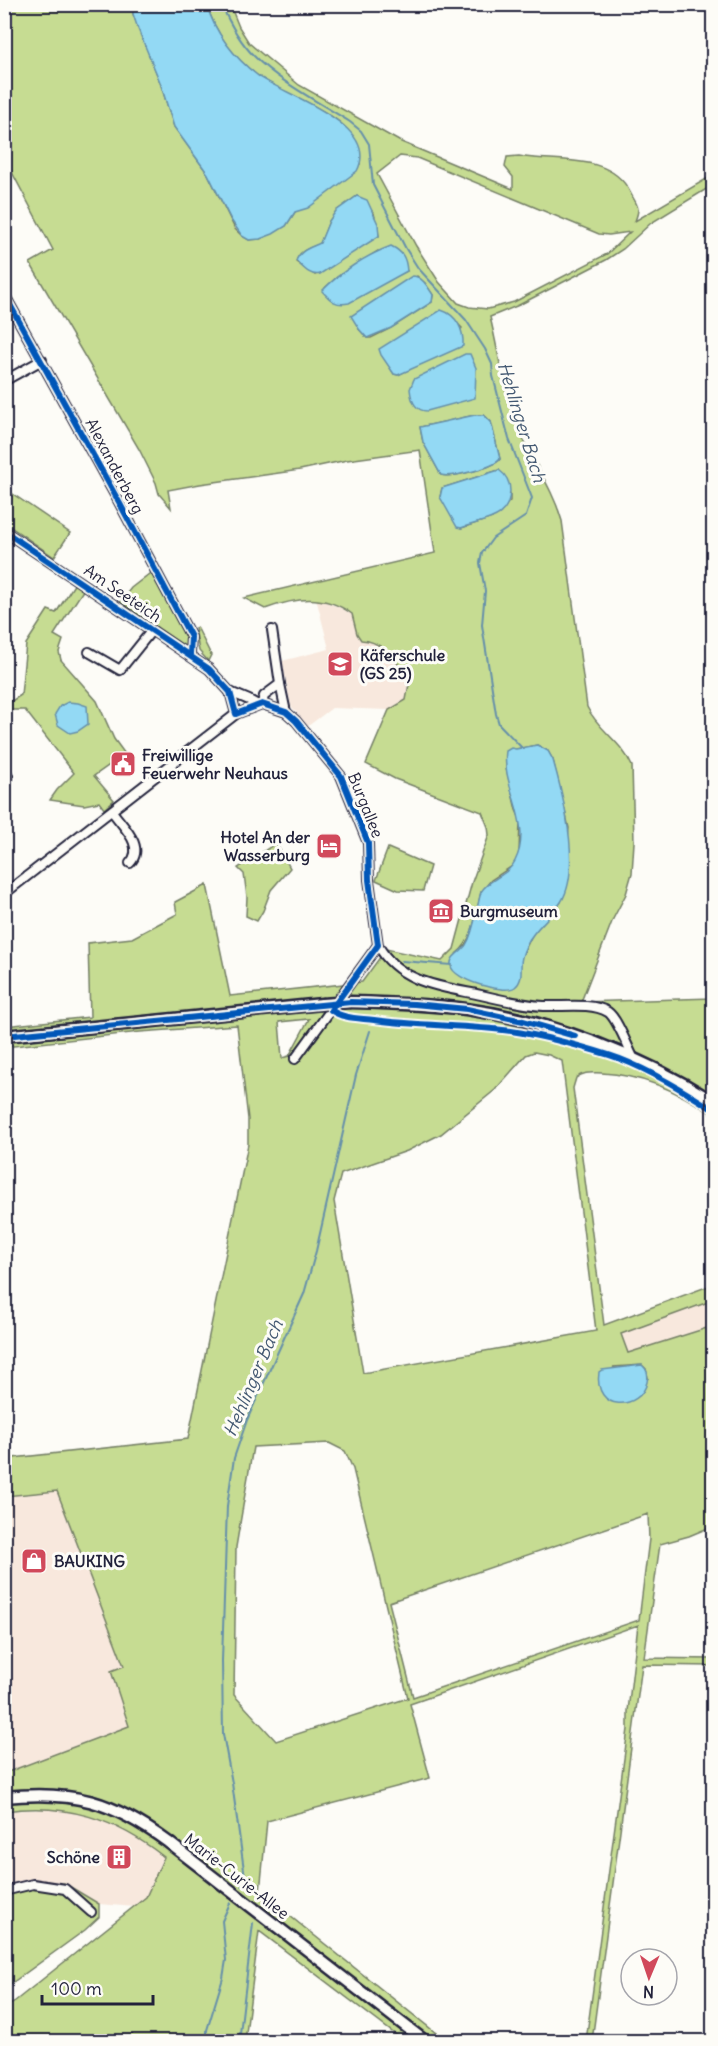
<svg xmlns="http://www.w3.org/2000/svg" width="718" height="2046" font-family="Delius,sans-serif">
  <rect width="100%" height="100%" fill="#fdfcf7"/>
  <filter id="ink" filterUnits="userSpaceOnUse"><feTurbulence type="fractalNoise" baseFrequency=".0167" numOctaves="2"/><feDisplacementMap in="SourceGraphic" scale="12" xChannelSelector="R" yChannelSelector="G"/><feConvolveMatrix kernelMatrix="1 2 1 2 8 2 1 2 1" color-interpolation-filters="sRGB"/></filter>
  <g filter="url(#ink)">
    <g fill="#f8e8dd">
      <polygon points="316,598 339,607 352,614 357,634 361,640 371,640 393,657 410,679 406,700 389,710 332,708 308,726 291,706 282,661 329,649"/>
      <polygon points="711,1301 713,1326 627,1353 621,1334"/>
      <polygon points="57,1491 124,1666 111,1672 130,1726 5,1773 5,1496"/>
      <polygon points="53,1809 89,1816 108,1822 130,1832 164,1857 146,1897 135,1907 99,1904 64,1883 5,1891 5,1811"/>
    </g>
    <g fill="#c6dc92" stroke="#747f66" stroke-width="1.5" fill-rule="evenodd">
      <path d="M5 5H133V14L160 82 174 127 208 174 235 229 242 236 249 240 260 239 286 226 295 212 360 164C362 113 291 101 257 75 235 59 214 32 207 5H230L239 27 249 43 299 85 399 141 513 189V177L505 167 507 157 519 156C555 163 610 152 630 192 637 206 641 206 635 221L713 175V185L651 223 623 249 606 260 519 305 490 317C499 353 503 391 517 425 530 458 552 486 562 521L587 707C598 730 622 742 632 766L634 842 632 873 626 894 613 919 581 1002 713 998V1115C680 1092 643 1075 602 1073 592 1073 584 1071 576 1078L573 1088 604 1325 714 1284 713 1309 711 1301 621 1334 628 1353 713 1326V1526L689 1536 660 1544 644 1658 713 1659 714 1666 642 1665 592 2041H586L628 1729V1711L638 1625 410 1704 430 1778 267 1821 260 1892 446 2041H404L259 1931 245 2041H5V2009L146 1897 164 1857C116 1819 65 1802 5 1811V1773L129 1726 111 1671 124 1666 57 1491 5 1496 4 1459 188 1439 245 1159 248 1144V1119L237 1025 140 1032 5 1047V1026L90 1017 88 943 132 938 177 914 175 902 207 885 230 996 362 982 386 949 442 961 454 949 472 882 489 835 488 827 482 812 395 779 366 764 389 710 406 700 410 679C396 663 385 641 361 640L357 634 352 614C324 593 295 598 265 609L244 598 435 553 420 450 347 460 300 470 200 484 168 490 171 508 159 494 156 483 139 449 30 263 53 250 5 159ZM400 156 417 158 599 234 609 235 630 232 607 254 514 302 488 309 469 307 458 303 439 282 416 246 377 174ZM357 196 374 213 379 236 315 275 296 262C299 250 310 248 320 244L329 221 336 211ZM378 251 407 271 379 285 326 287 337 277ZM417 276 425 283 433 295 432 302 391 328 371 338H367L359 329ZM455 321 462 328 435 357 398 375 394 374 391 369ZM475 415H484L491 422 500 459C494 468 451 478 441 475L423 442 420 427ZM499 470 510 494V501L492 518 461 528 440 497 442 488ZM537 745 548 751 553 760 569 828 561 902 533 933 521 958 457 953C474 940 476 913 481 892L491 880 514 865 519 853 520 819 516 810 506 767 516 749ZM309 1019 289 1056 282 1058 279 1022ZM534 1052 549 1055 562 1061 596 1331 363 1373 334 1201 341 1174 407 1151 441 1134 495 1090 526 1055ZM642 1365 646 1369 648 1378 613 1367ZM329 1443 345 1451 353 1469 408 1698 276 1741 234 1695 236 1547 253 1447ZM648 1514 649 1539 639 1620 413 1697 389 1602Z"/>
      <polygon points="7,490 70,533 54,557 5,523 5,494"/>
      <polygon points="153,571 189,641 186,647 120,602 131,588"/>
      <polygon points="75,583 84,589 54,635 63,640 59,652 61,660 97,701 114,739 125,754 94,776 114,800 104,809 99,802 84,805 50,800 57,790 74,773 25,710 5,710 5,702 10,702 21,695 26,644 48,610 56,613"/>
      <polygon points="197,627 211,655 208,661 199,651 195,628"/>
      <polygon points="276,843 290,868 271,890 263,911 257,921 246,916 247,897 244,874 238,868"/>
      <polygon points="388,848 430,866 423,891 398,890 376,880"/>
      <polygon points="64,1883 99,1904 99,1917 85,1930 5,1988 5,1891 33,1884"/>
    </g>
    <g fill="#93d9f4" stroke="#6690aa" stroke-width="1.5">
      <path d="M133 5H207C214 32 235 58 257 75 283 95 382 124 357 171L308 208 295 212 286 226 273 234 260 239 249 240 242 236 231 220 208 174 174 127 160 82 138 29 133 14Z"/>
      <path d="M357 196 367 200 378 224 379 236 320 274C310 277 303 267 296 261 300 250 310 248 320 243L329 221 336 211Z"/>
      <path d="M391 246C403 252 406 258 407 271L349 303C336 306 331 301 322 291 340 272 367 255 391 246Z"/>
      <path d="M412 276C422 276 428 287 433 295L432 302 391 328 367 338 359 329 351 316Z"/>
      <path d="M441 310C457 315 464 330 463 346L398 375 394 374 381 355 379 349Z"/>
      <path d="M465 354H470L476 368 475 398 427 411C415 411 411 399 410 389L414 379Z"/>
      <path d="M475 415H484L491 422 500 459C494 468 451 478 441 475L423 442 420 427Z"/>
      <path d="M499 470C506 475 510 482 510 491 509 521 484 519 461 528L457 527 440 497 442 488Z"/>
      <polygon points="68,702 78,703 87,706 88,724 78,731 70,733 58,725 55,714 60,706"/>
      <path d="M537 745 548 751 553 760C563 795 582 869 561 902 551 918 535 927 527 944 525 948 523 953 522 957 519 967 525 979 515 987 505 995 453 980 451 966 449 956 462 952 466 945 475 930 476 909 481 892 489 878 508 876 515 861 534 824 501 787 506 751L511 748 516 749Z"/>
      <path d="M642 1365C648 1370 649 1375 647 1382 641 1411 593 1413 599 1372L602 1370Z"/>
    </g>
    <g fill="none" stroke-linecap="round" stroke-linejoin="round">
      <g stroke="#6690aa" stroke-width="2">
        <path d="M221 4C229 22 240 42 254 56 278 81 320 103 350 122L361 131 369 144 373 185 406 249 418 268 466 320 485 349 492 364 493 376 509 439 532 498 526 516 493 538 482 553 480 563 485 591 482 625 496 714 499 724 523 749"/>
        <polyline points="402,961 452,965"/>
        <polyline points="242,1886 245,1877 232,1783 223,1734 222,1661 227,1506 234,1458 247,1420 304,1294 316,1251 356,1075 370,1031"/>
        <polyline points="207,2042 207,2030 223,1978 226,1960 222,1921 230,1903"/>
        <polyline points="239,2042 253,1923"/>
      </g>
      <g stroke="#22223b" stroke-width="12">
        <g id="street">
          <polyline points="4,294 119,502 191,637 190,654"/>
          <polyline points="4,381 42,360"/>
          <polyline points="4,531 209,669 230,692 236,714"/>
          <polyline points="89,652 120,670 152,630"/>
          <polyline points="280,684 286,712"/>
          <polyline points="230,692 249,700 258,705"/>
          <polyline points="262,704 264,696 280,684 272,630"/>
          <polyline points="4,767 8,776 4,786"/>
          <path d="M112 811C122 826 146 846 130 863"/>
          <path d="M4 894 236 714 262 704 286 712 296 721 341 776 368 843 369 880 378 945C398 983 443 987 481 995 502 1000 523 1005 544 1006 563 1007 591 1002 608 1012 617 1018 628 1048 634 1059"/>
          <polyline points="295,1059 378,945"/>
          <polyline points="4,1891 33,1884 65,1889 91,1912"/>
        </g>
      </g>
      <g stroke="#22223b" stroke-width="15">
        <g id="secondary">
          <path d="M351 1002C389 1003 427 1004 466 1009 553 1021 639 1055 714 1102"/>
          <polyline points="4,1036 322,1004"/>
          <path d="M4 1797C74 1790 112 1801 168 1842L426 2042"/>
        </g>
      </g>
      <use href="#street" stroke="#fdfcf7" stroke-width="8"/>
      <use href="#secondary" stroke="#fdfcf7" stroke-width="10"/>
      <g stroke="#22223b" stroke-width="15" stroke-linecap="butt">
        <polyline id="secondary-bridge" points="322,1004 351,1002"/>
      </g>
      <use href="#secondary-bridge" stroke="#fdfcf7" stroke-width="10"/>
      <g stroke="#fdfcf7" stroke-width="10">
        <g id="cycleway">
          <polyline points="4,294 119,502 191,637 190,654"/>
          <path d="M4 531 209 669 230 692 236 714 262 704 286 712 296 721 341 776 368 843 369 880 378 945 331 1010C343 1019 359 1018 374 1020 420 1026 466 1025 511 1031 543 1036 577 1045 609 1055 644 1066 683 1090 714 1110"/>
          <polyline points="4,1036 351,1002 414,1004 467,1009 523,1021 575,1036"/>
        </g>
      </g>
      <use href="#cycleway" stroke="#0057b8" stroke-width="6"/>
    </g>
  </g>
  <defs>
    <g id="school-square" transform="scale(1.35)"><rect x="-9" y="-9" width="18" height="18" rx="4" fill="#d1495b" stroke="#fdfcf7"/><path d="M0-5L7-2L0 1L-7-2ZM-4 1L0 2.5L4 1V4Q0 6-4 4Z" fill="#fff"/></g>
    <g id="civic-square" transform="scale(1.35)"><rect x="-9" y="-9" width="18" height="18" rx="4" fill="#d1495b" stroke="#fdfcf7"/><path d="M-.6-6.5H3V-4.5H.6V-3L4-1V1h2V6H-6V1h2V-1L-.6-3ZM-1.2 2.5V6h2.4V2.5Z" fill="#fff"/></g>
    <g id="hotel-square" transform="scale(1.35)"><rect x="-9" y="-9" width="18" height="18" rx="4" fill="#d1495b" stroke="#fdfcf7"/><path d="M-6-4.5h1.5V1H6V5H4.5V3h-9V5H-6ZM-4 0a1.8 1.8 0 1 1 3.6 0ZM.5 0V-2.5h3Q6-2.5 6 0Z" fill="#fff"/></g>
    <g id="museum-square" transform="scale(1.35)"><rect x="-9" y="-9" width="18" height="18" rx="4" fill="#d1495b" stroke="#fdfcf7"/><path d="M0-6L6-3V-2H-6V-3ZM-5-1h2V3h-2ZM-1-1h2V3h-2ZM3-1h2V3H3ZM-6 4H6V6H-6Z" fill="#fff"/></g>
    <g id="shop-square" transform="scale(1.35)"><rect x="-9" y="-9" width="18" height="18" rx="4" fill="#d1495b" stroke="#fdfcf7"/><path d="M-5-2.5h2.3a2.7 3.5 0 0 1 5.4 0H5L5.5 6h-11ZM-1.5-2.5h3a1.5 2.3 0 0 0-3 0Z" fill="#fff"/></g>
    <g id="building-square" transform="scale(1.35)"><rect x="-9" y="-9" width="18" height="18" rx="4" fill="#d1495b" stroke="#fdfcf7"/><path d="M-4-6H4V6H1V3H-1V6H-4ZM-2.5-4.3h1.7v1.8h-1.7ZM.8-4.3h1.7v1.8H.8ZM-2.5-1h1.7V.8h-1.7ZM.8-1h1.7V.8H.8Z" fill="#fff"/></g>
  </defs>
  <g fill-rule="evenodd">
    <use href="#school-square" x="340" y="664"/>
    <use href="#civic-square" x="123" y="764"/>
    <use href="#hotel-square" x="329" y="846"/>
    <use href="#museum-square" x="441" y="911"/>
    <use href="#shop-square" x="34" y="1561"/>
    <use href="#building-square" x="119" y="1857"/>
  </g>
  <g text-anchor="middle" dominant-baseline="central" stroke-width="6" stroke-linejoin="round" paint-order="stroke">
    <g font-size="16" fill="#22223b" stroke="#fdfcf7">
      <text transform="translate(115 466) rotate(62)">Alexanderberg</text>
      <text transform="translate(123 593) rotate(34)">Am Seeteich</text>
      <text transform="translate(366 805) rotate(68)">Burgallee</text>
      <text transform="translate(237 1876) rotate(38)">Marie-Curie-Allee</text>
    </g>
    <g font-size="16" font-weight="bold" fill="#22223b" stroke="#fdfcf7" text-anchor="start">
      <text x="360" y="655">Käferschule<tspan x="360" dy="18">(GS 25)</tspan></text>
      <text x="142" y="755">Freiwillige<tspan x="142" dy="18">Feuerwehr Neuhaus</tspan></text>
      <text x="310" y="837" text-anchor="end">Hotel An der<tspan x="310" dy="18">Wasserburg</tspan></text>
      <text x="460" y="911">Burgmuseum</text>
      <text x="54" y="1561">BAUKING</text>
      <text x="100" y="1857" text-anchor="end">Schöne</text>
    </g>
    <g font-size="18" font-style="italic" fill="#445972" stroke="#fdfcf7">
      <text transform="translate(522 422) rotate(73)">Hehlinger Bach</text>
      <text transform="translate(253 1378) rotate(-67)">Hehlinger Bach</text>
    </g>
  </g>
  <rect width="718" height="2046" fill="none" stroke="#fdfcf7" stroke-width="24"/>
  <rect x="12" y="12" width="694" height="2022" fill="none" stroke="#22223b" stroke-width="2" filter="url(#ink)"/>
  <g transform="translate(649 1977) rotate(182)"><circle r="28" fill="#fdfcf7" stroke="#a5a5ac" stroke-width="1.5"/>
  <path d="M0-4.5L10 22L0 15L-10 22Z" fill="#d1495b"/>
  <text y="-9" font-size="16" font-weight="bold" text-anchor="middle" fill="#22223b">N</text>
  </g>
  <path d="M42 1995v9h111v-9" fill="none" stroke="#22223b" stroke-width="3"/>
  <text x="51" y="1995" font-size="18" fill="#22223b" stroke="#fdfcf7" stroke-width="4.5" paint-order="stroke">100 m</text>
</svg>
